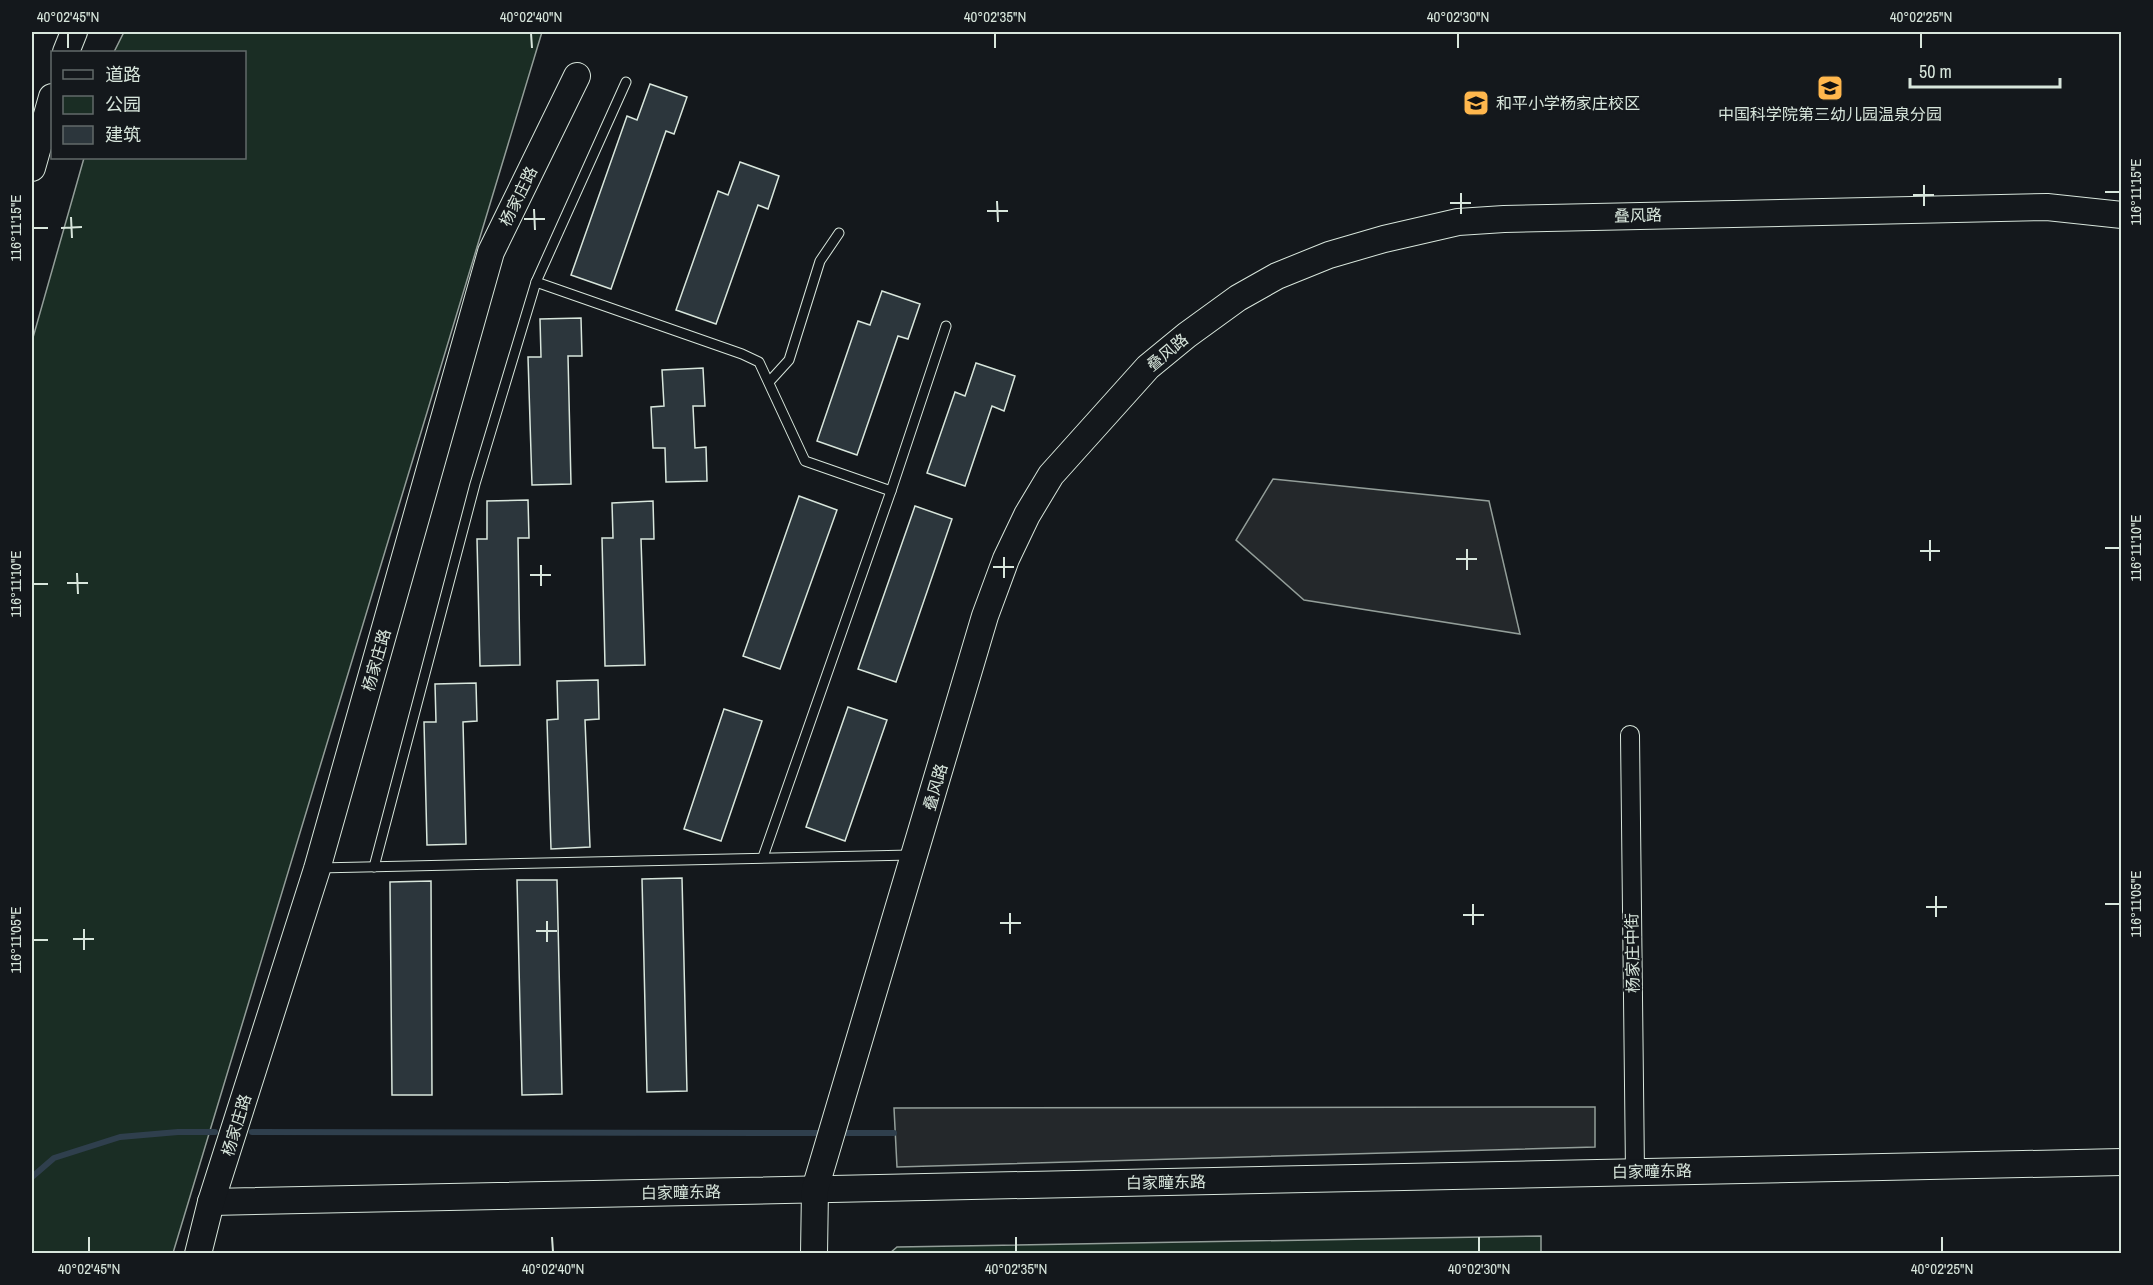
<svg xmlns="http://www.w3.org/2000/svg" width="2153" height="1285" font-family="'Archivo Narrow','Noto Sans SC',sans-serif">
  <rect width="100%" height="100%" fill="#14181c"/>
  <g fill="#1a2d24" stroke="#939e99" stroke-width="1.5">
    <polygon points="124,32 542,32 173,1253 32,1253 32,341 84,158 244,158 244,52 114,52"/>
    <polygon points="1541,1236 1541,1254 890,1253 897,1247"/>
  </g>
  <g fill="#24282b" stroke="#939e99" stroke-width="1.5">
    <polygon points="1273,479 1489,501 1520,634 1304,600 1236,540"/>
    <polygon points="1595,1107 1595,1147 897,1167 894,1108"/>
  </g>
  <g fill="none" stroke-linecap="round" stroke-linejoin="round">
    <g stroke="#2f3f4d" stroke-width="6">
      <polyline points="252,1132 825,1133"/>
      <polyline points="838,1133 894,1133"/>
      <polyline points="32,1177 54,1158 120,1137 178,1132 215,1132"/>
    </g>
  </g>
  <g fill="#2c363c" stroke="#d8e6dc" stroke-width="1.5">
    <polygon points="650,84 687,97 674,134 666,131 611,289 571,275 627,116 637,120"/>
    <polygon points="740,162 779,176 768,209 758,205 716,324 676,310 718,191 728,195"/>
    <polygon points="882,291 920,304 908,339 898,336 857,455 817,441 858,321 870,325"/>
    <polygon points="581,318 582,356 568,356 571,484 532,485 528,357 541,357 540,319"/>
    <polygon points="976,363 1015,376 1004,411 992,406 965,486 927,473 955,392 965,396"/>
    <polygon points="703,368 705,406 693,406 695,448 706,447 707,481 666,482 665,448 653,448 651,407 664,406 662,370"/>
    <polygon points="799,496 837,510 780,669 743,656"/>
    <polygon points="528,500 529,538 518,538 520,665 480,666 477,539 487,539 487,501"/>
    <polygon points="653,501 654,539 641,539 645,665 605,666 602,538 613,538 612,503"/>
    <polygon points="915,506 952,519 896,682 858,669"/>
    <polygon points="598,680 599,719 585,720 590,847 551,849 547,720 558,719 557,681"/>
    <polygon points="476,683 477,721 463,722 466,844 427,845 424,722 436,722 435,684"/>
    <polygon points="848,707 887,720 845,841 806,827"/>
    <polygon points="724,709 762,721 721,841 684,829"/>
    <polygon points="682,878 687,1091 647,1092 642,879"/>
    <polygon points="517,880 557,880 562,1094 522,1095"/>
    <polygon points="431,881 432,1095 392,1095 390,882"/>
  </g>
  <g fill="none" stroke-linecap="round" stroke-linejoin="round">
    <g stroke="#d8e6dc" stroke-width="11">
      <g id="lane">
        <polyline points="536,282 742,354 759,362 805,461 891,491"/>
        <polyline points="769,382 789,360 820,261 839,233"/>
        <polyline points="763,857 891,491 946,326"/>
        <polyline points="374,867 475,484 536,282 626,82"/>
        <polyline points="319,868 911,855"/>
      </g>
    </g>
    <g stroke="#d8e6dc" stroke-width="20">
      <polyline id="street" points="1630,735 1635,1172"/>
    </g>
    <g stroke="#d8e6dc" stroke-width="28">
      <g id="secondary">
        <polyline points="66,52 74,32"/>
        <polyline points="32,168 52,97"/>
        <polyline points="211,1202 2122,1162"/>
        <polyline points="198,1254 211,1202 317,869 491,252 577,76"/>
        <polyline points="814,1254 815,1189 985,616 1006,559 1027,515 1051,475 1148,367 1187,335 1238,298 1277,276 1329,255 1384,239 1458,222 1504,219 2047,207 2122,215"/>
      </g>
    </g>
    <use href="#lane" stroke="#14181c" stroke-width="9"/>
    <use href="#street" stroke="#14181c" stroke-width="18"/>
    <use href="#secondary" stroke="#14181c" stroke-width="26"/>
  </g>
  <path fill="none" stroke="#d8e6dc" stroke-width="2" d="M68 33V48M531 33 532 48M995 33V48M1458 33V48M1921 33V48M1924 185V206M2105 192H2120M1461 193V214M1913 195H1934M997 201 998 222M1450 203H1471M534 209 535 230M987 211H1008M71 217 72 238M524 219H545M33 228H48M61 228 82 227M1930 540V561M2105 548H2120M1467 549V570M1920 551H1940M1004 557V578M1456 559H1477M541 565V586M993 567H1014M77 573 78 594M530 575H551M67 583H88M33 584H48M1936 896V917M1473 904V925M2105 904H2120M1926 907H1947M1010 913V934M1463 915H1484M547 921V942M1000 923H1021M84 929V950M536 931H557M73 939H94M33 940H48M89 1237V1252M552 1237 553 1252M1016 1237V1252M1479 1237V1252M1942 1237V1252"/>
  <defs>
    <g id="school-square" transform="scale(1.35)"><rect x="-9" y="-9" width="18" height="18" rx="4" fill="#ffb74d" stroke="#14181c"/><path d="M0-5L7-2L0 1L-7-2ZM-4 1L0 2.5L4 1V4Q0 6-4 4Z" fill="#111"/></g>
  </defs>
  <g fill-rule="evenodd">
    <use href="#school-square" x="1830" y="88"/>
    <use href="#school-square" x="1476" y="103"/>
  </g>
  <g text-anchor="middle" dominant-baseline="central" stroke-width="4.5" stroke-linejoin="round" paint-order="stroke">
    <g font-size="16" fill="#d8e6dc" stroke="#14181c" text-anchor="start">
      <text x="1496" y="103">和平小学杨家庄校区</text>
      <text x="1830" y="114" text-anchor="middle">中国科学院第三幼儿园温泉分园</text>
    </g>
    <g font-size="16" fill="#d8e6dc" stroke="#14181c">
      <text transform="translate(518 196) rotate(-64)">杨家庄路</text>
      <text transform="translate(1638 215) rotate(-1)">叠风路</text>
      <text transform="translate(1167 352) rotate(-40)">叠风路</text>
      <text transform="translate(376 660) rotate(-74)">杨家庄路</text>
      <text transform="translate(935 787) rotate(-74)">叠风路</text>
      <text transform="translate(1632 953) rotate(-91)">杨家庄中街</text>
      <text transform="translate(236 1125) rotate(-73)">杨家庄路</text>
      <text transform="translate(1652 1171) rotate(-1)">白家疃东路</text>
      <text transform="translate(1166 1182) rotate(-1)">白家疃东路</text>
      <text transform="translate(681 1192) rotate(-1)">白家疃东路</text>
    </g>
  </g>
  <rect width="2153" height="1285" fill="none" stroke="#14181c" stroke-width="66"/>
  <rect x="51" y="51" width="195" height="108" fill="#14181c" stroke="#626a69" stroke-width="1.5"/>
  <rect x="63" y="70" width="30" height="9" fill="#14181c" stroke="#626a69" stroke-width="1.5"/>
  <text x="105" y="81" font-size="18" fill="#d8e6dc">道路</text>
  <rect x="63" y="96" width="30" height="18" fill="#1a2d24" stroke="#626a69" stroke-width="1.5"/>
  <text x="105" y="111" font-size="18" fill="#d8e6dc">公园</text>
  <rect x="63" y="126" width="30" height="18" fill="#2c363c" stroke="#626a69" stroke-width="1.5"/>
  <text x="105" y="141" font-size="18" fill="#d8e6dc">建筑</text>
  <path d="M1910 78v9h150v-9" fill="none" stroke="#d8e6dc" stroke-width="3"/>
  <text x="1919" y="78" font-size="18" fill="#d8e6dc" stroke="#14181c" stroke-width="4.5" paint-order="stroke">50 m</text>
  <rect x="33" y="33" width="2087" height="1219" fill="none" stroke="#d8e6dc" stroke-width="2"/>
  <g font-size="15" text-anchor="middle" fill="#d8e6dc">
    <text x="68" y="22">40°02'45"N</text>
    <text x="531" y="22">40°02'40"N</text>
    <text x="995" y="22">40°02'35"N</text>
    <text x="1458" y="22">40°02'30"N</text>
    <text x="1921" y="22">40°02'25"N</text>
    <text transform="translate(2136 192) rotate(-90)" y="5">116°11'15"E</text>
    <text transform="translate(16 228) rotate(-90)" y="5">116°11'15"E</text>
    <text transform="translate(2136 548) rotate(-90)" y="5">116°11'10"E</text>
    <text transform="translate(16 584) rotate(-90)" y="5">116°11'10"E</text>
    <text transform="translate(2136 904) rotate(-90)" y="5">116°11'05"E</text>
    <text transform="translate(16 940) rotate(-90)" y="5">116°11'05"E</text>
    <text x="89" y="1274">40°02'45"N</text>
    <text x="553" y="1274">40°02'40"N</text>
    <text x="1016" y="1274">40°02'35"N</text>
    <text x="1479" y="1274">40°02'30"N</text>
    <text x="1942" y="1274">40°02'25"N</text>
  </g>
</svg>
